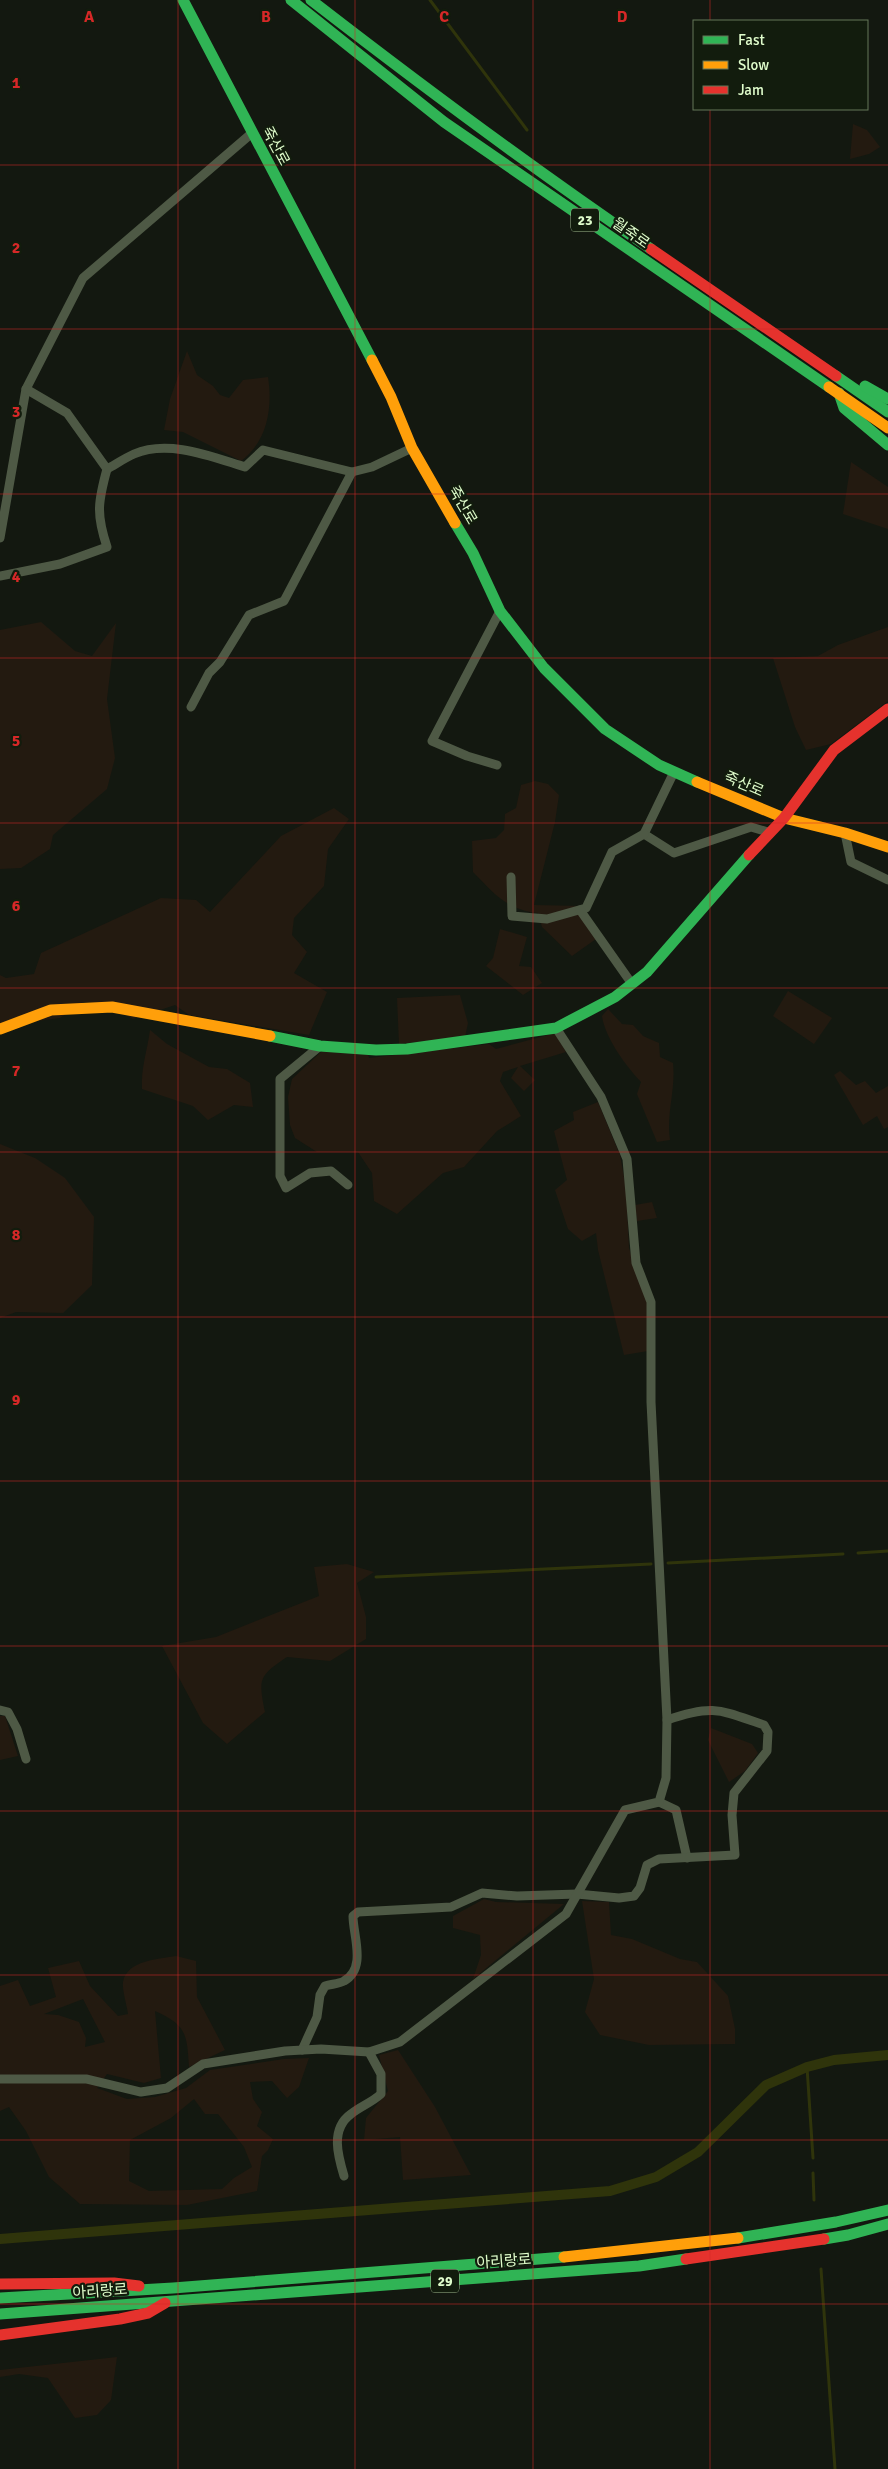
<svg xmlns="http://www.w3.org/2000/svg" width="888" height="2469" font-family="Signika,'Noto Sans KR',sans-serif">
  <rect width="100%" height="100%" fill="#131810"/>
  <g fill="#231a10" fill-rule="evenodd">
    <polygon points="853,124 867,130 880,147 869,154 850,159"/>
    <path d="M187 351 197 375 213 386 220 395 229 398 243 380 268 377C273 408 267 442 241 461L183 432 164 430 170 399Z"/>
    <polygon points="851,462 888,487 888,529 843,514"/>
    <polygon points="41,622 75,651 92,656 116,623 107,699 115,758 107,789 53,835 50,849 21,868 0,869 0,630"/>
    <polygon points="888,627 888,701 831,744 806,750 795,727 773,658 818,656 838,645"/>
    <path d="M535 781 548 784 559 795 555 822 534 905 582 906 596 939 572 956 542 927 538 913C505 909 495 894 473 872L472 841 496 838 504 830 505 814 516 808 521 785Z"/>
    <polygon points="334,808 349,819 328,849 324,886 294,918 292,935 307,952 294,973 327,992 309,1035 189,1015 175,1005 133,1019 105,1004 83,1002 60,1018 0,1026 0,975 6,978 34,974 41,953 161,898 196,900 210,912 281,836"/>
    <polygon points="500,929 527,937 519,966 531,967 542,983 523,995 486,966 493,958"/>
    <polygon points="788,991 832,1018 814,1044 773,1016"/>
    <polygon points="460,995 468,1023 465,1037 399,1044 397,998"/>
    <path d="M608 1009 622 1024 633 1025 643 1036 659 1043 660 1057 673 1063C676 1089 666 1114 670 1140L657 1142 637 1094 641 1082C626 1066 605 1038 602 1016Z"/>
    <path d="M150 1030 167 1044 209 1067 227 1069 250 1083 253 1107 234 1105 208 1120 193 1106 142 1089C141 1067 147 1052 150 1030Z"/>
    <polygon points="555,1033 566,1052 520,1066 535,1080 524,1091 511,1078 518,1067 503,1072 500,1081 521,1116 497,1131 464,1167 443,1173 397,1214 374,1201 372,1173 358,1152 317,1152 295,1138 290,1125 288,1097 292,1079 321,1052 340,1043 366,1046 369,1058 489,1044 496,1049"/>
    <polygon points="840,1071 856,1085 865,1081 876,1093 888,1086 888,1127 884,1129 877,1116 863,1125 834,1075"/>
    <polygon points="598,1102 620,1155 626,1188 629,1248 647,1302 648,1351 624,1355 598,1250 596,1233 582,1241 568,1229 555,1190 567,1180 554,1131 574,1120 573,1112"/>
    <polygon points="0,1144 35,1158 65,1178 94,1217 92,1285 63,1313 16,1312 0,1318"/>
    <polygon points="652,1202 657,1218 637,1221 635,1205"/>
    <path d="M347 1564 374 1572 357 1583 366 1617V1639L330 1661 287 1657C259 1676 258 1678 265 1712L227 1744 203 1723 162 1646 216 1637 319 1596 314 1567Z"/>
    <polygon points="0,1716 5,1716 18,1756 0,1760"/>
    <polygon points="711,1728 752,1744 758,1753 745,1771 729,1782 708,1740"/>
    <polygon points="484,1899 496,1902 564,1904 473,1979 481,1955 480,1935 453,1928 453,1916"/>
    <polygon points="582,1901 609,1902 611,1935 632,1939 680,1959 697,1962 728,1996 735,2029 735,2044 649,2045 600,2035 585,2012 594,1979"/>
    <path d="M176 1956 196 1961 197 1997 225 2050 189 2067C187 2035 187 2025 155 2011L161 2078 144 2083 107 2074 97 2088 127 2099 155 2097 186 2088 210 2070 284 2059 309 2058 299 2087 287 2098 272 2081 250 2082 253 2099 262 2112 257 2126 273 2139 268 2150 262 2156 257 2191 187 2205 80 2204 49 2177 26 2131 9 2107 0 2111V1986L18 1980 30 2006 56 1997 48 1968 79 1961 90 1986 118 2016 128 2014C127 2005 122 1991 123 1982 127 1960 159 1959 176 1956ZM83 1999 105 2042 85 2047 86 2038 79 2022 58 2015 44 2014ZM194 2099 205 2114H218L244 2147 252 2167 234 2178 222 2189 149 2191 129 2181 130 2140 171 2118Z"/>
    <polygon points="398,2050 435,2107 471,2175 403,2180 400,2137 364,2140 366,2118 388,2091 379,2055"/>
    <polygon points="117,2357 111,2400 97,2415 75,2418 48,2378 19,2374 0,2377 0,2370"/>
  </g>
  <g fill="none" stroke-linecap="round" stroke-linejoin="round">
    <g stroke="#2f340b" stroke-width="3">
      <polyline points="430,0 527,130"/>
      <polyline points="858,1553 888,1551"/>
      <polyline points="668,1563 843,1554"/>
      <polyline points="376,1577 651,1564"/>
      <polyline points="807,2067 813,2158"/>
      <polyline points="813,2173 814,2200"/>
      <polyline points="821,2269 835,2469"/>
    </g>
    <polyline stroke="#2f340b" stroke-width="10" points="0,2239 610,2191 656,2177 698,2152 766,2085 807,2067 834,2060 888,2055"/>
    <g stroke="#4e5945" stroke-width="9">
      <path d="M107 469C116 464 125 458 134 454 169 439 212 457 245 467L263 450 352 472 372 467 412 448"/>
      <polyline points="0,538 26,389 83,278 252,133"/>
      <path d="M0 576 60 564 107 547C96 514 98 502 107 469L67 413 26 389"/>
      <polyline points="191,707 209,673 220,662 249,615 284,601 352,472"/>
      <polyline points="497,765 467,756 432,741 500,611"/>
      <polyline points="674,772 644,834 674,853 751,827 768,832"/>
      <polyline points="845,833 851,862 888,880"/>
      <polyline points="511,877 512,916 547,919 586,908 612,852 644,834"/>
      <polyline points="580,910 632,984"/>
      <polyline points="320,1046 280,1079 280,1176 286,1188 310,1173 331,1171 348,1185"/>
      <polyline points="0,1710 8,1712 17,1729 26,1759"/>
      <polyline points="659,1802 676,1810 687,1858"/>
      <path d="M302 2050 317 2017 320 1995 325 1986C331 1984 339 1984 344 1981 367 1968 353 1936 353 1916L358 1912 451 1907 482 1893 517 1896 577 1894 619 1898 634 1896 640 1888 647 1865 659 1859 735 1855 732 1815 734 1793 767 1751 768 1732 764 1725C720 1710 714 1704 667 1720"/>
      <polyline points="0,2079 87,2079 141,2092 167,2088 203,2064 285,2051 321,2049 369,2052 400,2042 566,1914 625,1810 659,1802 666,1778 667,1720 651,1402 651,1302 636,1263 627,1159 601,1097 556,1028"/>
      <path d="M344 2176C338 2156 330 2129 351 2114 361 2106 371 2103 381 2094V2074L369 2052"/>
    </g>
    <g stroke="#30b455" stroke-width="11">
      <polyline points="183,0 372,360"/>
      <polyline points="291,0 444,122 829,387"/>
      <path d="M311 0C422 86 535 170 651 249"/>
      <polyline points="836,376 888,412"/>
      <polyline points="865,386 888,399"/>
      <polyline points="839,393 844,408 888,445"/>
      <polyline points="455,523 473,553 500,611 544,668 605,729 659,765 697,782"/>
      <polyline points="270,1036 320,1046 376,1050 407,1049 556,1028 615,997 647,972 749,855"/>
      <polyline points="738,2238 836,2222 888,2210"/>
      <polyline points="824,2239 848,2235 888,2224"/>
      <polyline points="0,2298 173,2288 564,2257"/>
      <polyline points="0,2314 639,2266 686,2259"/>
    </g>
    <g stroke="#ff9f0a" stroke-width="11">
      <polyline points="372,360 391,397 412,448 455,523"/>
      <polyline points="829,387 888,428"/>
      <polyline points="697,782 784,818 845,833 888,847"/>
      <polyline points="0,1029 51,1010 112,1007 270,1036"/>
      <polyline points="564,2257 738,2238"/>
    </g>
    <g stroke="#e5322d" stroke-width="11">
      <polyline points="651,249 836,376"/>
      <polyline points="749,855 784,818 834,750 888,709"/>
      <polyline points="686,2259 824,2239"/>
      <polyline points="0,2284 114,2283 139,2286"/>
      <polyline points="0,2335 120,2319 148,2313 165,2303"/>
    </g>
  </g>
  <path fill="none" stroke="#d62828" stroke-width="1" stroke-opacity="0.55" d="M178 0V2469M355 0V2469M533 0V2469M710 0V21M710 109V2469M0 165H888M0 329H888M0 494H888M0 658H888M0 823H888M0 988H888M0 1152H888M0 1317H888M0 1481H888M0 1646H888M0 1811H888M0 1975H888M0 2140H888M0 2304H888"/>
  <g text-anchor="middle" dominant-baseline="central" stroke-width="4.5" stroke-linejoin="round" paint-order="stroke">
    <g fill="#121c0d" stroke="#a2b992" stroke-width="1">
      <rect x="571" y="208.5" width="28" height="23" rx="4"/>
      <rect x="431" y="2269.5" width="28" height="23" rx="4"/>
    </g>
    <g font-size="14" font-weight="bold" fill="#dffccb">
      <text x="585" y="220">23</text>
      <text x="445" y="2281">29</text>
    </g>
    <g font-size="15" fill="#dffccb" stroke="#121c0d">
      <text transform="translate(276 146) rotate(62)">죽산로</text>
      <text transform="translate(631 233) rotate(35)">월죽로</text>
      <text transform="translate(463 505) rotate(60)">죽산로</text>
      <text transform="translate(744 784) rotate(23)">죽산로</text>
      <text transform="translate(504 2261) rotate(-4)">아리랑로</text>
      <text transform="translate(100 2291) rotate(-4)">아리랑로</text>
    </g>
  </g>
  <g font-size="16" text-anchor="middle" font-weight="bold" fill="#d62828" stroke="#121c0d" stroke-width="4.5" stroke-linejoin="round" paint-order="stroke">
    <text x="89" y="22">A</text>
    <text x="266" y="22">B</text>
    <text x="444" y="22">C</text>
    <text x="622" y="22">D</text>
    <text x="16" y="88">1</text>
    <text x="16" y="253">2</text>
    <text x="16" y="417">3</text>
    <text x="16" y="582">4</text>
    <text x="16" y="746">5</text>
    <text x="16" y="911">6</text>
    <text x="16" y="1076">7</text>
    <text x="16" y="1240">8</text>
    <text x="16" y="1405">9</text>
  </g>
  <rect x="693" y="20" width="175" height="90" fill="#121c0d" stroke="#647659"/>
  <rect x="703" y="36" width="25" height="8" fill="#30b455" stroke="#647659"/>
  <text x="738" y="45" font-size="15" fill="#dffccb">Fast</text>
  <rect x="703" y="61" width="25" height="8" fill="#ff9f0a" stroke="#647659"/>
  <text x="738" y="70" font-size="15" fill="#dffccb">Slow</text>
  <rect x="703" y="86" width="25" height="8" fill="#e5322d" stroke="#647659"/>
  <text x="738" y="95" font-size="15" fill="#dffccb">Jam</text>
</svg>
